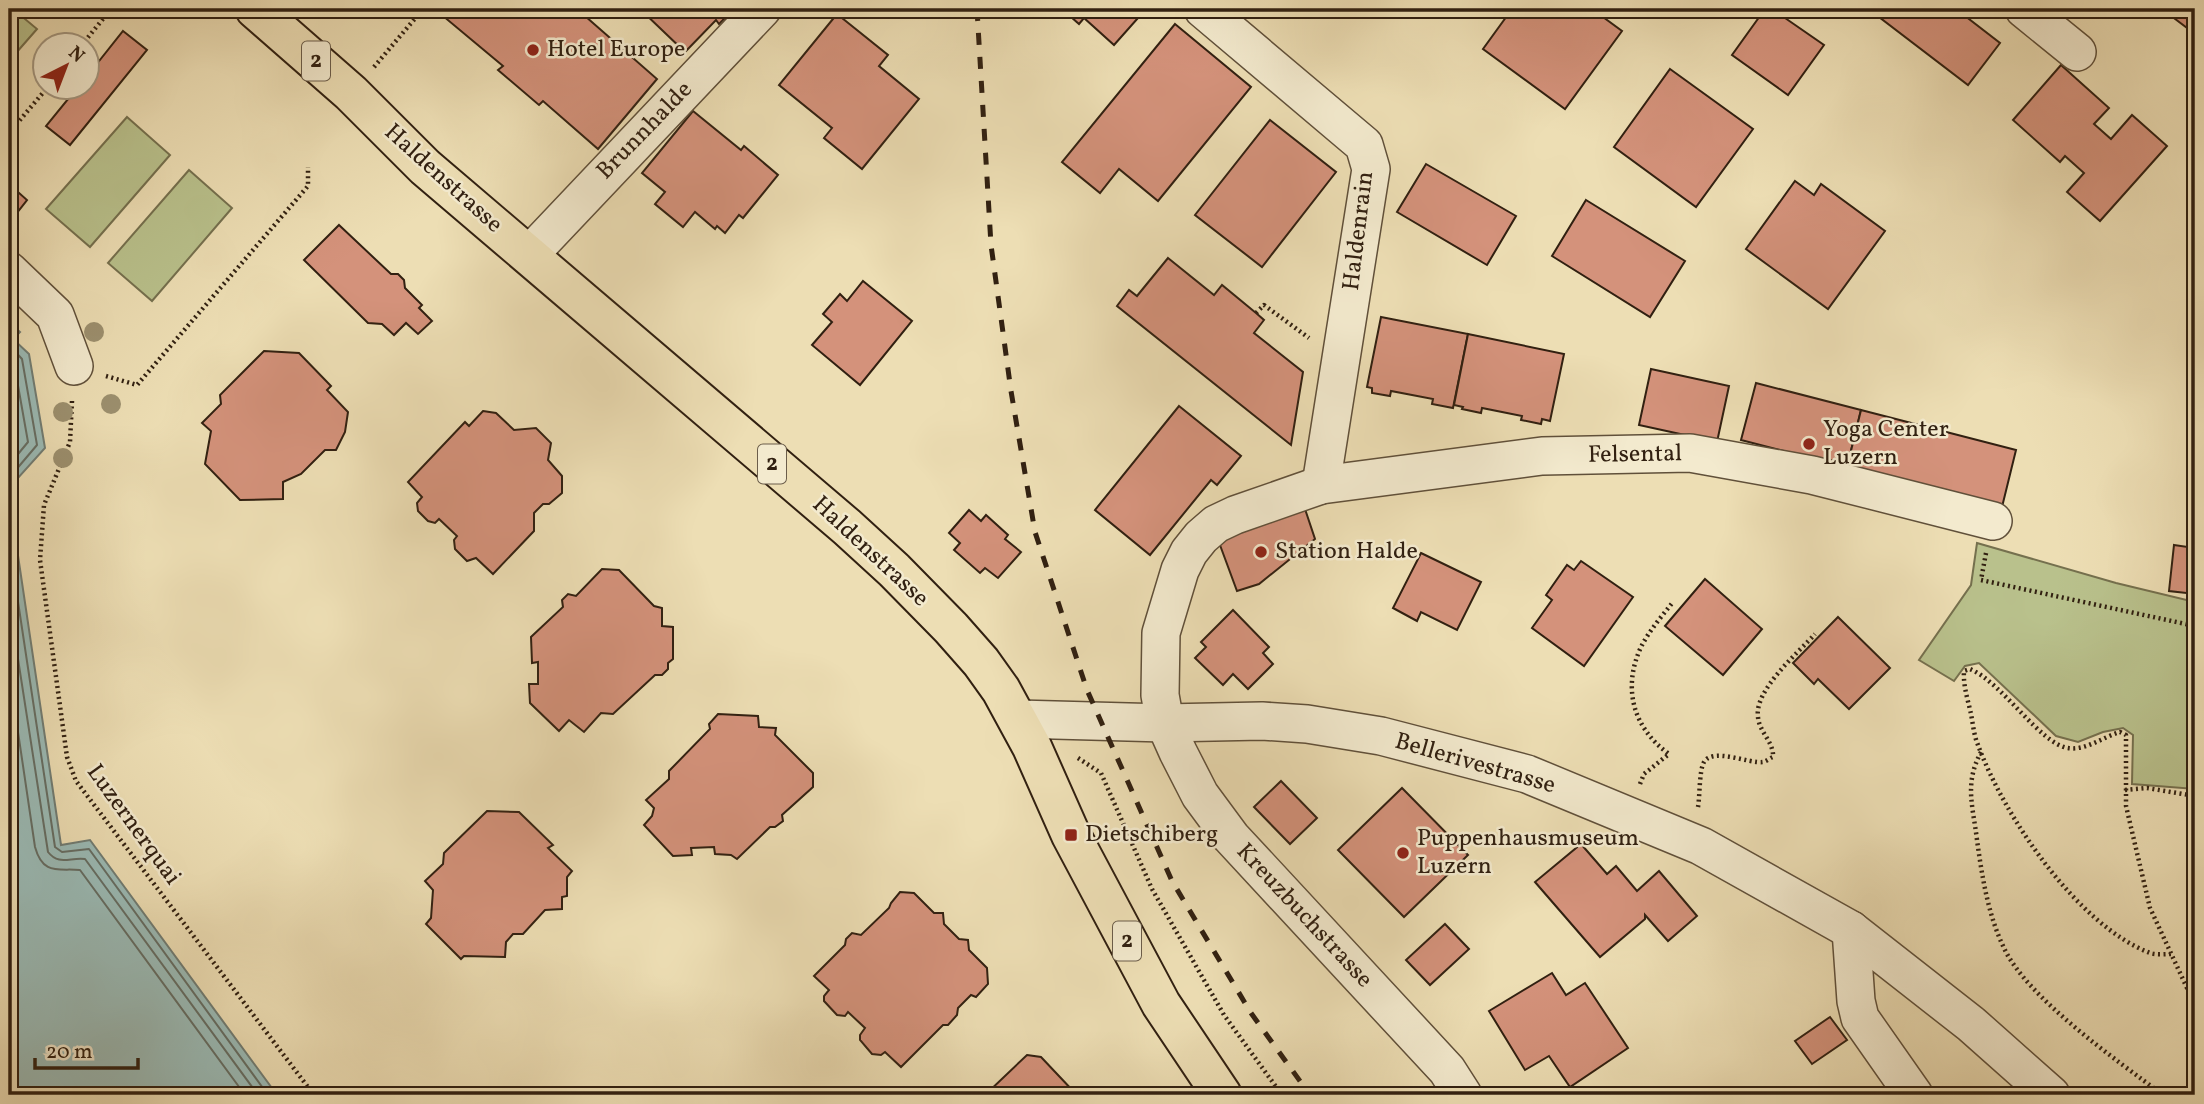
<svg xmlns="http://www.w3.org/2000/svg" width="2204" height="1104" font-family="Vollkorn,serif">
  <rect width="100%" height="100%" fill="#eddeb4"/>
  <filter id="stains"><feTurbulence type="fractalNoise" baseFrequency=".00286" numOctaves="4"/><feColorMatrix values="0 0 0 0 .2 0 0 0 0 .09 0 0 0 0 .02 0 0 0 .5 -.17"/></filter>
  <radialGradient id="worn" r=".72"><stop offset=".6" stop-color="#630" stop-opacity="0"/><stop offset="1" stop-color="#630" stop-opacity=".3"/></radialGradient>
  <g fill="#b9c18c" stroke="#75704e" stroke-width="2">
    <polygon points="9,9 13,9 37,29 9,61"/>
    <polygon points="127,117 170,155 90,247 46,209"/>
    <polygon points="189,170 232,208 152,301 108,263"/>
    <polygon points="1977,543 2116,583 2195,602 2195,789 2132,784 2133,735 2123,728 2103,732 2078,742 2056,736 1979,663 1965,666 1954,681 1919,660 1971,585"/>
  </g>
  <g fill="#9bbbb6" stroke="#717d74" stroke-width="2">
    <polygon points="9,322 20,332 13,339 29,354 45,448 9,488"/>
    <polygon points="9,495 61,845 90,840 277,1095 9,1095"/>
  </g>
  <g fill="none" stroke-linecap="round" stroke-linejoin="round">
    <g stroke="#666e64" stroke-width="2">
      <polyline points="9,345 22,359 37,445 9,478"/>
      <polyline points="9,357 14,363 28,442 9,465"/>
      <polyline points="9,542 55,847 62,852 89,849 268,1095"/>
      <path d="M9 601 48 852C59 866 70 857 85 859L258 1095"/>
      <path d="M9 671 35 847C43 876 59 868 80 870L245 1095"/>
    </g>
  </g>
  <g fill="#d4927b" stroke="#312011" stroke-width="2">
    <polygon points="449,9 577,9 657,79 598,149 543,101 539,105 498,70 503,66 443,16"/>
    <polygon points="640,9 734,9 719,24 716,20 685,52"/>
    <polygon points="1062,9 1146,9 1114,45 1084,18 1079,24"/>
    <polygon points="1512,9 1592,9 1622,31 1565,109 1483,49"/>
    <polygon points="1765,9 1772,9 1824,45 1788,95 1732,55"/>
    <polygon points="1885,9 1956,9 2000,43 1968,85 1879,17"/>
    <polygon points="2162,9 2195,9 2195,34"/>
    <polygon points="837,14 888,55 879,66 919,99 862,169 824,138 832,128 779,85"/>
    <polygon points="1175,24 1251,87 1158,201 1119,169 1100,193 1062,162"/>
    <polygon points="123,31 147,50 70,145 46,126 77,88 88,88 88,75"/>
    <polygon points="2061,65 2109,108 2094,124 2111,139 2132,115 2167,146 2100,221 2067,192 2084,173 2065,156 2060,162 2013,120"/>
    <polygon points="1670,69 1753,129 1696,207 1614,147"/>
    <polygon points="693,111 741,150 744,146 778,175 743,218 739,215 725,233 717,226 715,229 695,212 683,227 655,204 665,192 642,173"/>
    <polygon points="1270,120 1336,172 1262,267 1195,215"/>
    <polygon points="1426,164 1516,216 1487,265 1397,212"/>
    <polygon points="1795,181 1814,195 1821,184 1885,231 1828,309 1746,249"/>
    <polygon points="9,184 27,200 9,223"/>
    <polygon points="1586,200 1685,261 1650,317 1552,256"/>
    <polygon points="339,225 391,274 398,274 404,280 405,288 422,305 419,308 432,321 418,334 406,323 394,335 382,324 368,323 304,260"/>
    <polygon points="1168,258 1214,295 1222,285 1256,313 1264,320 1254,333 1303,372 1291,445 1117,306 1129,290 1137,296"/>
    <polygon points="863,281 912,321 860,385 812,345 832,322 823,314 840,294 847,301"/>
    <polygon points="1381,317 1468,334 1453,408 1432,404 1433,399 1391,391 1390,396 1372,393 1372,388 1367,387"/>
    <polygon points="1468,334 1564,354 1550,421 1542,419 1541,424 1521,420 1522,416 1482,408 1481,413 1462,409 1463,407 1454,405"/>
    <polygon points="264,351 299,353 331,386 327,390 348,412 345,432 336,450 325,450 301,474 283,482 283,499 240,500 205,464 211,431 202,423 221,404 220,395"/>
    <polygon points="1651,369 1729,386 1717,442 1639,425"/>
    <polygon points="1756,383 1861,410 1847,467 1741,440"/>
    <polygon points="1179,406 1241,456 1217,485 1211,480 1150,555 1095,510"/>
    <polygon points="1861,410 2016,450 2002,507 1847,467"/>
    <polygon points="483,411 496,413 514,430 536,428 551,443 548,460 562,476 562,493 549,504 543,504 534,513 534,531 493,574 476,558 467,561 455,549 454,540 457,536 439,519 435,523 428,521 418,511 417,503 422,497 408,482 465,422 469,426"/>
    <polygon points="1305,509 1315,539 1259,584 1237,591 1217,537"/>
    <polygon points="969,510 981,521 986,515 1008,535 1005,539 1021,552 998,578 985,568 980,573 954,550 960,543 949,533"/>
    <polygon points="2174,545 2195,548 2195,594 2169,591"/>
    <polygon points="1421,553 1481,582 1457,630 1421,612 1417,621 1393,608"/>
    <polygon points="1581,561 1633,597 1584,666 1532,628 1552,600 1546,595 1567,565 1574,570"/>
    <polygon points="602,569 619,570 654,606 662,608 662,626 673,627 673,659 668,663 668,669 662,675 655,675 613,714 601,713 584,732 569,720 559,731 530,703 529,684 538,684 538,662 532,663 531,637 563,607 562,600 568,594 576,596"/>
    <polygon points="1705,579 1762,629 1723,675 1665,626"/>
    <polygon points="1233,610 1269,647 1263,653 1273,664 1248,689 1233,674 1223,685 1195,658 1206,647 1201,642"/>
    <polygon points="1838,617 1890,668 1849,709 1818,679 1814,684 1793,663"/>
    <polygon points="718,714 758,716 759,727 776,728 775,735 813,773 813,787 782,815 783,821 775,827 770,827 737,859 731,855 715,854 714,847 691,848 692,855 673,856 644,825 652,816 654,808 646,800 669,779 669,771 710,729 709,724"/>
    <polygon points="1281,781 1317,818 1290,844 1254,807"/>
    <polygon points="1402,788 1468,855 1404,917 1338,850"/>
    <polygon points="487,811 519,812 553,845 548,848 572,871 567,877 567,896 562,897 562,909 545,910 523,934 513,934 506,942 505,957 464,956 461,959 426,924 431,918 433,890 425,881 443,864 444,853"/>
    <polygon points="1581,844 1607,874 1616,866 1637,891 1659,871 1697,916 1668,941 1645,915 1645,919 1600,957 1535,882"/>
    <polygon points="900,892 914,893 934,913 943,913 944,924 959,939 968,940 969,950 987,968 988,984 976,997 971,995 958,1008 957,1015 948,1025 943,1025 901,1067 885,1052 881,1055 872,1054 860,1040 860,1035 865,1028 848,1012 845,1016 837,1015 824,1001 824,996 829,990 814,976 845,945 846,939 852,933 861,935 889,908 891,903"/>
    <polygon points="1445,924 1469,949 1430,985 1406,960"/>
    <polygon points="1552,973 1566,995 1585,983 1628,1048 1570,1087 1549,1056 1525,1070 1489,1011"/>
    <polygon points="1830,1017 1847,1040 1812,1064 1795,1041"/>
    <polygon points="1027,1055 1041,1057 1075,1093 1084,1095 985,1095"/>
  </g>
  <g fill="none" stroke-linecap="round" stroke-linejoin="round">
    <g stroke="#60503a" stroke-width="40">
      <g id="street">
        <polyline points="1203,9 1364,145 1371,169 1321,485"/>
        <polyline points="2024,9 2077,52"/>
        <polyline points="529,255 762,9"/>
        <polyline points="9,271 55,315 74,366"/>
        <polyline points="1018,719 1165,723 1262,721 1307,724 1381,736 1527,774 1701,846 1851,930 1971,1024 2051,1095"/>
        <polyline points="1851,930 1856,1001 1860,1018 1914,1095"/>
        <polyline points="1463,1095 1447,1070 1231,837 1200,795 1178,752 1165,723 1160,695 1161,633 1180,570 1189,552 1201,537 1216,524 1235,515 1321,485 1542,456 1690,453 1812,475 1993,521"/>
      </g>
    </g>
    <g stroke="#312011" stroke-width="42">
      <polyline id="primary" points="255,9 351,93 425,167 847,527 894,570 951,628 981,662 1001,690 1032,747 1071,835 1161,1004 1222,1095"/>
    </g>
    <g stroke="#312011" stroke-width="4.5" stroke-dasharray="2 3.5" stroke-linecap="butt">
      <polyline points="81,46 111,9"/>
      <polyline points="374,67 423,9"/>
      <polyline points="9,133 47,88"/>
      <polyline points="1256,313 1264,305 1309,338"/>
      <polyline points="106,376 137,385 308,186 308,167"/>
      <polyline points="72,401 70,442 44,505 40,560 67,757 76,781 314,1095"/>
      <polyline points="1986,553 1981,580 2195,626"/>
      <path d="M1981 752C1964 784 1973 806 1977 840 1982 876 1988 915 2004 948 2027 998 2118 1061 2163 1095"/>
      <polyline points="1078,758 1101,773 1152,889 1224,1015 1282,1095"/>
      <path d="M1640 784 1644 774 1669 754C1633 728 1622 688 1641 647 1649 631 1662 616 1673 602"/>
      <polyline points="2125,790 2147,788 2195,796"/>
      <path d="M1698 807C1700 796 1699 771 1704 762 1713 747 1749 764 1763 762 1767 761 1770 758 1773 757 1774 742 1759 732 1758 717 1754 690 1798 653 1815 634"/>
      <path d="M2171 954C2164 954 2156 955 2150 953 2077 925 2004 816 1978 745 1974 736 1973 724 1971 714 1968 700 1963 686 1964 671L1970 669C2003 683 2040 744 2068 748 2085 751 2103 737 2120 732L2126 735V806L2150 908 2187 988 2195 999"/>
    </g>
    <use href="#street" stroke="#f3eace" stroke-width="37"/>
    <use href="#primary" stroke="#eddeb4" stroke-width="38"/>
    <polyline stroke="#312011" stroke-width="5" stroke-dasharray="12 12" stroke-linecap="butt" points="977,9 991,245 1011,391 1035,532 1087,690 1172,881 1251,1013 1310,1095"/>
  </g>
  <g fill="#9c906f">
    <circle cx="94" cy="332" r="10"/>
    <circle cx="111" cy="404" r="10"/>
    <circle cx="63" cy="412" r="10"/>
    <circle cx="63" cy="458" r="10"/>
  </g>
  <g fill="#8f2418" stroke="#f3eace" stroke-width="2.5">
    <circle cx="533" cy="50" r="7"/>
    <circle cx="1809" cy="444" r="7"/>
    <circle cx="1261" cy="552" r="7"/>
    <rect x="1064" y="828" width="14" height="14" rx="3.5"/>
    <circle cx="1403" cy="853" r="7"/>
  </g>
  <g text-anchor="middle" dominant-baseline="central" stroke-width="5" stroke-linejoin="round" paint-order="stroke">
    <g fill="#f3eace" stroke="#6b5d4a" stroke-width="2">
      <rect x="302" y="41.5" width="28" height="39" rx="5"/>
      <rect x="758" y="444.5" width="28" height="39" rx="5"/>
      <rect x="1113" y="921.5" width="28" height="39" rx="5"/>
    </g>
    <g font-size="23" font-weight="bold" fill="#312011">
      <text x="316" y="61">2</text>
      <text x="772" y="464">2</text>
      <text x="1127" y="941">2</text>
    </g>
    <g font-size="24" fill="#312011" stroke="#f3eace" text-anchor="start">
      <text x="547" y="50">Hotel Europe</text>
      <text x="1823" y="430">Yoga Center<tspan x="1823" dy="28">Luzern</tspan></text>
      <text x="1275" y="552">Station Halde</text>
      <text x="1085" y="835">Dietschiberg</text>
      <text x="1417" y="839">Puppenhausmuseum<tspan x="1417" dy="28">Luzern</tspan></text>
    </g>
    <g font-size="24" fill="#312011" stroke="#f3eace">
      <text transform="translate(645 131) rotate(-46)">Brunnhalde</text>
      <text transform="translate(443 179) rotate(42)">Haldenstrasse</text>
      <text transform="translate(1359 231) rotate(-83)">Haldenrain</text>
      <text transform="translate(1635 455) rotate(-1)">Felsental</text>
      <text transform="translate(870 552) rotate(43)">Haldenstrasse</text>
      <text transform="translate(1475 764) rotate(16)">Bellerivestrasse</text>
      <text transform="translate(133 825) rotate(54)">Luzernerquai</text>
      <text transform="translate(1304 916) rotate(47)">Kreuzbuchstrasse</text>
    </g>
  </g>
  <rect width="2204" height="1104" fill="none" stroke="#eddeb4" stroke-width="35"/>
  <rect x="10" y="10" width="2183" height="1083" fill="none" stroke="#312011" stroke-width="3.5"/>
  <rect x="18" y="18" width="2169" height="1069" fill="none" stroke="#312011" stroke-width="2"/>
  <g transform="translate(66 66) rotate(42)"><circle r="33" fill="#f3eace" stroke="#a59982" stroke-width="2"/>
  <path d="M0-5L12 26L0 18L-12 26Z" fill="#8f2418"/>
  <text y="-10" font-size="19" font-weight="bold" text-anchor="middle" fill="#312011">N</text>
  </g>
  <path d="M35 1058v10h103v-10" fill="none" stroke="#312011" stroke-width="3.5"/>
  <text x="46" y="1058" font-size="21" fill="#312011" stroke="#f3eace" stroke-width="5" paint-order="stroke">20 m</text>
  <rect width="100%" height="100%" filter="url(#stains)"/>
  <rect width="100%" height="100%" fill="url(#worn)"/>
</svg>
